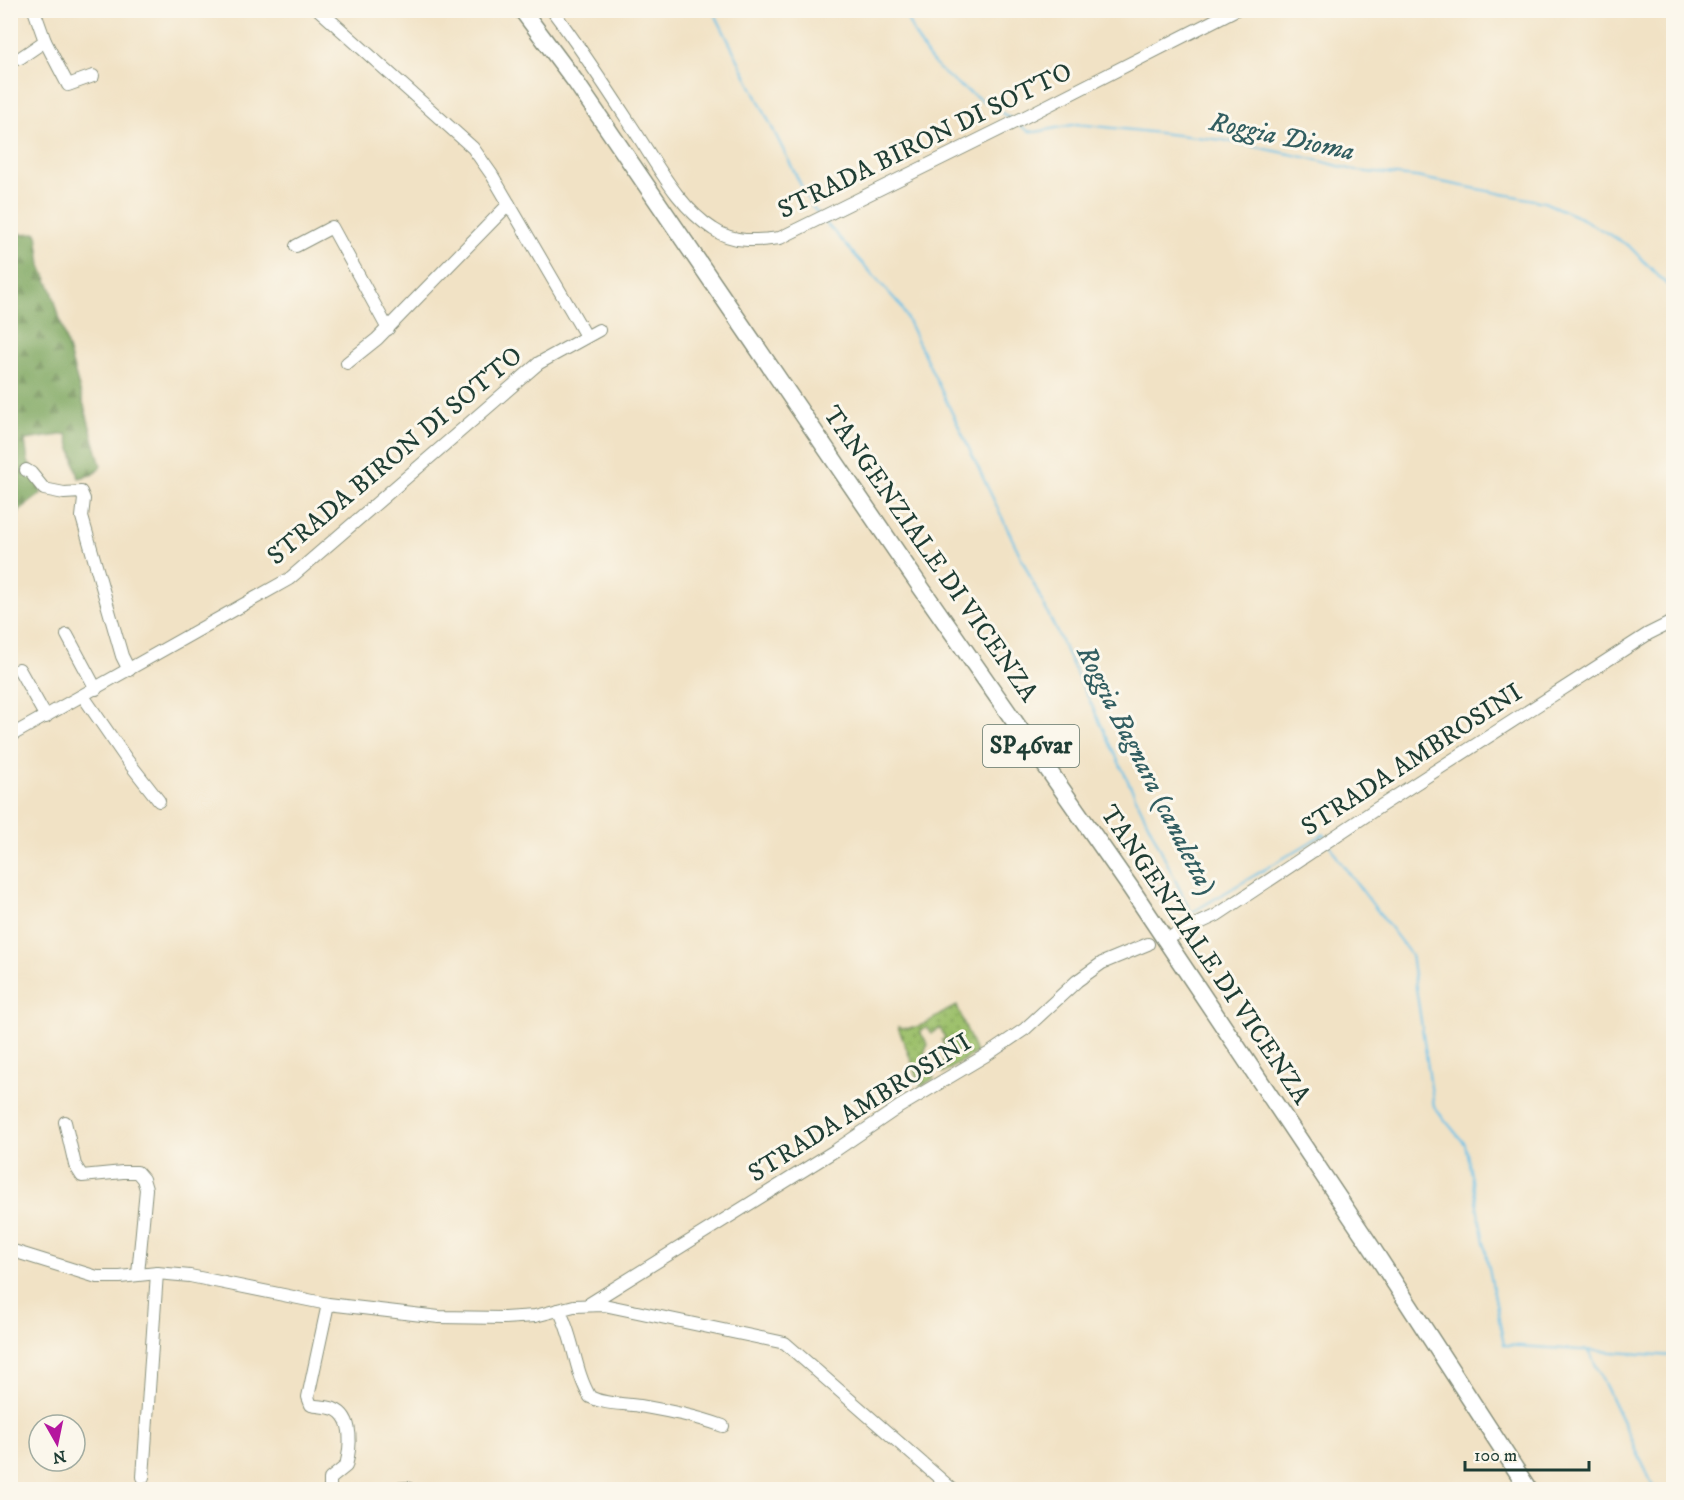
<svg xmlns="http://www.w3.org/2000/svg" width="1684" height="1500" font-family="'IM FELL DW Pica',serif">
  <defs>
    <pattern id="forest-firs" width="22" height="20" patternUnits="userSpaceOnUse" patternTransform="scale(1.5)"><rect width="22" height="20" fill="#7da65e"/><path d="M5 1l3.5 6h-7zM16 11l3.5 6h-7z" fill="#66884e"/></pattern>
    <pattern id="garden-dots" width="8" height="8" patternUnits="userSpaceOnUse" patternTransform="scale(1.5)"><rect width="8" height="8" fill="#9cc06a"/><path d="M2 2h.1M6 6h.1" fill="none" stroke="#7f9d58" stroke-width="1.8" stroke-linecap="round"/></pattern>
  </defs>
  <rect width="100%" height="100%" fill="#fbf7ec"/>
  <filter id="ink" filterUnits="userSpaceOnUse"><feTurbulence type="fractalNoise" baseFrequency=".0167" numOctaves="2"/><feDisplacementMap in="SourceGraphic" scale="12" xChannelSelector="R" yChannelSelector="G"/><feConvolveMatrix kernelMatrix="1 2 1 2 8 2 1 2 1" color-interpolation-filters="sRGB"/></filter>
  <filter id="wash" filterUnits="userSpaceOnUse"><feTurbulence type="fractalNoise" baseFrequency=".008" numOctaves="4" result="noise"/><feDisplacementMap in="SourceGraphic" scale="24" xChannelSelector="R" yChannelSelector="G"/><feGaussianBlur stdDeviation="1.35" result="paint"/><feColorMatrix in="noise" values="0 0 0 0 0 0 0 0 0 0 0 0 0 0 0 0 0 1.4 0 .05"/><feComposite in="paint" operator="in"/></filter>
  <g filter="url(#wash)">
    <rect width="100%" height="100%" fill="#f1e2c5"/>
    <polygon fill="url(#forest-firs)" stroke="#4e7249" stroke-width="1.5" points="11,211 19,234 37,233 41,266 52,291 101,466 94,474 79,478 67,434 25,440 28,462 40,477 41,494 20,510 11,529"/>
    <path fill="url(#garden-dots)" stroke="#5e7e4f" stroke-width="1.5" d="M957 1006 976 1053 943 1073 941 1070 946 1052 942 1040 945 1038 940 1028 931 1033 927 1027 920 1032 928 1045C919 1056 929 1068 934 1078L921 1087 920 1084 924 1082 922 1077 918 1078 898 1027C920 1034 937 1013 957 1006Z"/>
    <g fill="none" stroke-linecap="round" stroke-linejoin="round">
      <g stroke="#6ac0e7" stroke-width="2">
        <polyline points="713,10 812,207 818,213"/>
        <path d="M903 10C911 28 919 45 931 60 952 86 985 100 1011 119"/>
        <polyline points="1018,124 1028,131 1036,132 1077,124 1223,140 1313,159 1357,171 1416,177 1544,202 1583,219 1629,246 1674,292"/>
        <polyline points="825,222 901,306 1191,913 1324,834 1325,836"/>
        <polyline points="1329,844 1339,860 1411,955 1434,1107 1465,1144 1504,1345 1674,1356"/>
        <polyline points="1589,1351 1655,1490"/>
      </g>
    </g>
  </g>
  <g filter="url(#ink)">
    <g fill="none" stroke-linecap="round" stroke-linejoin="round">
      <g stroke="#88907c" stroke-width="14">
        <g id="minor">
          <polyline points="34,10 45,41 68,85 93,76"/>
          <polyline points="319,10 473,148 492,175 586,336"/>
          <path d="M552 10C583 51 610 93 638 136 659 168 680 208 713 229 733 243 756 241 780 238L1025 117 1235 10"/>
          <polyline points="20,58 45,41"/>
          <polyline points="296,246 332,227 388,329"/>
          <polyline points="347,363 377,339 509,204"/>
          <polyline points="26,470 31,473 44,489 64,493 81,492 84,499 82,517 122,656 129,670"/>
          <polyline points="67,635 96,689"/>
          <polyline points="19,669 46,717"/>
          <polyline points="83,696 127,760 159,801"/>
          <polyline points="10,736 289,579 539,363 599,330"/>
          <polyline points="1174,935 1217,915 1376,809 1648,634 1674,621"/>
          <polyline points="65,1122 75,1165 82,1176 123,1172 137,1172 143,1179 146,1189 138,1274"/>
          <polyline points="10,1250 97,1277 120,1277 157,1273 190,1276 328,1304 439,1317 504,1318 535,1316 574,1306 604,1305 785,1343 953,1490"/>
          <path d="M328 1304 308 1397 311 1405C318 1407 327 1406 334 1409 355 1417 350 1450 346 1466L330 1479V1490"/>
          <polyline points="589,1304 836,1150 899,1107 988,1054 1025,1029 1077,981 1102,963 1148,944"/>
          <path d="M559 1310C574 1337 574 1370 590 1397 606 1405 623 1403 640 1406 668 1411 696 1416 723 1426"/>
          <polyline points="143,1477 157,1273"/>
          <polyline points="384,1490 408,1488"/>
        </g>
      </g>
      <g stroke="#88907c" stroke-width="19">
        <polyline id="highway" points="522,10 575,81 922,589 1130,887 1372,1248 1529,1490"/>
      </g>
      <use href="#minor" stroke="#fff" stroke-width="12"/>
      <use href="#highway" stroke="#fff" stroke-width="16"/>
    </g>
  </g>
  <g text-anchor="middle" dominant-baseline="central" stroke-width="6" stroke-linejoin="round" paint-order="stroke">
    <rect fill="#fbf7ec" stroke="#61756b" stroke-width="1.5" x="983" y="725" width="96" height="42" rx="4.5"/>
    <g font-size="24" font-weight="bold" fill="#1f3d34">
      <text x="1031" y="746">SP46var</text>
    </g>
    <g font-size="26" fill="#1f3d34" stroke="#fbf7ec">
      <text transform="translate(925 141) rotate(-26)">STRADA BIRON DI SOTTO</text>
      <text transform="translate(395 456) rotate(-40)">STRADA BIRON DI SOTTO</text>
      <text transform="translate(930 554) rotate(55)">TANGENZIALE DI VICENZA</text>
      <text transform="translate(1412 760) rotate(-33)">STRADA AMBROSINI</text>
      <text transform="translate(1205 955) rotate(56)">TANGENZIALE DI VICENZA</text>
      <text transform="translate(860 1108) rotate(-32)">STRADA AMBROSINI</text>
    </g>
    <g font-size="27" font-style="italic" fill="#325e61" stroke="#fbf7ec">
      <text transform="translate(1282 137) rotate(12)">Roggia Dioma</text>
      <text transform="translate(1146 770) rotate(63)">Roggia Bagnara (canaletta)</text>
    </g>
  </g>
  <rect width="1684" height="1500" fill="none" stroke="#fbf7ec" stroke-width="36"/>
  <g transform="translate(57 1443) rotate(171)"><circle r="28" fill="#fbf7ec" stroke="#a3ada2" stroke-width="1.5"/>
  <path d="M0-4.5L10 22L0 15L-10 22Z" fill="#b5179e"/>
  <text y="-9" font-size="16" font-weight="bold" text-anchor="middle" fill="#1f3d34">N</text>
  </g>
  <path d="M1465 1461v9h124v-9" fill="none" stroke="#1f3d34" stroke-width="3"/>
  <text x="1474" y="1461" font-size="18" fill="#1f3d34" stroke="#fbf7ec" stroke-width="4.5" paint-order="stroke">100 m</text>
</svg>
